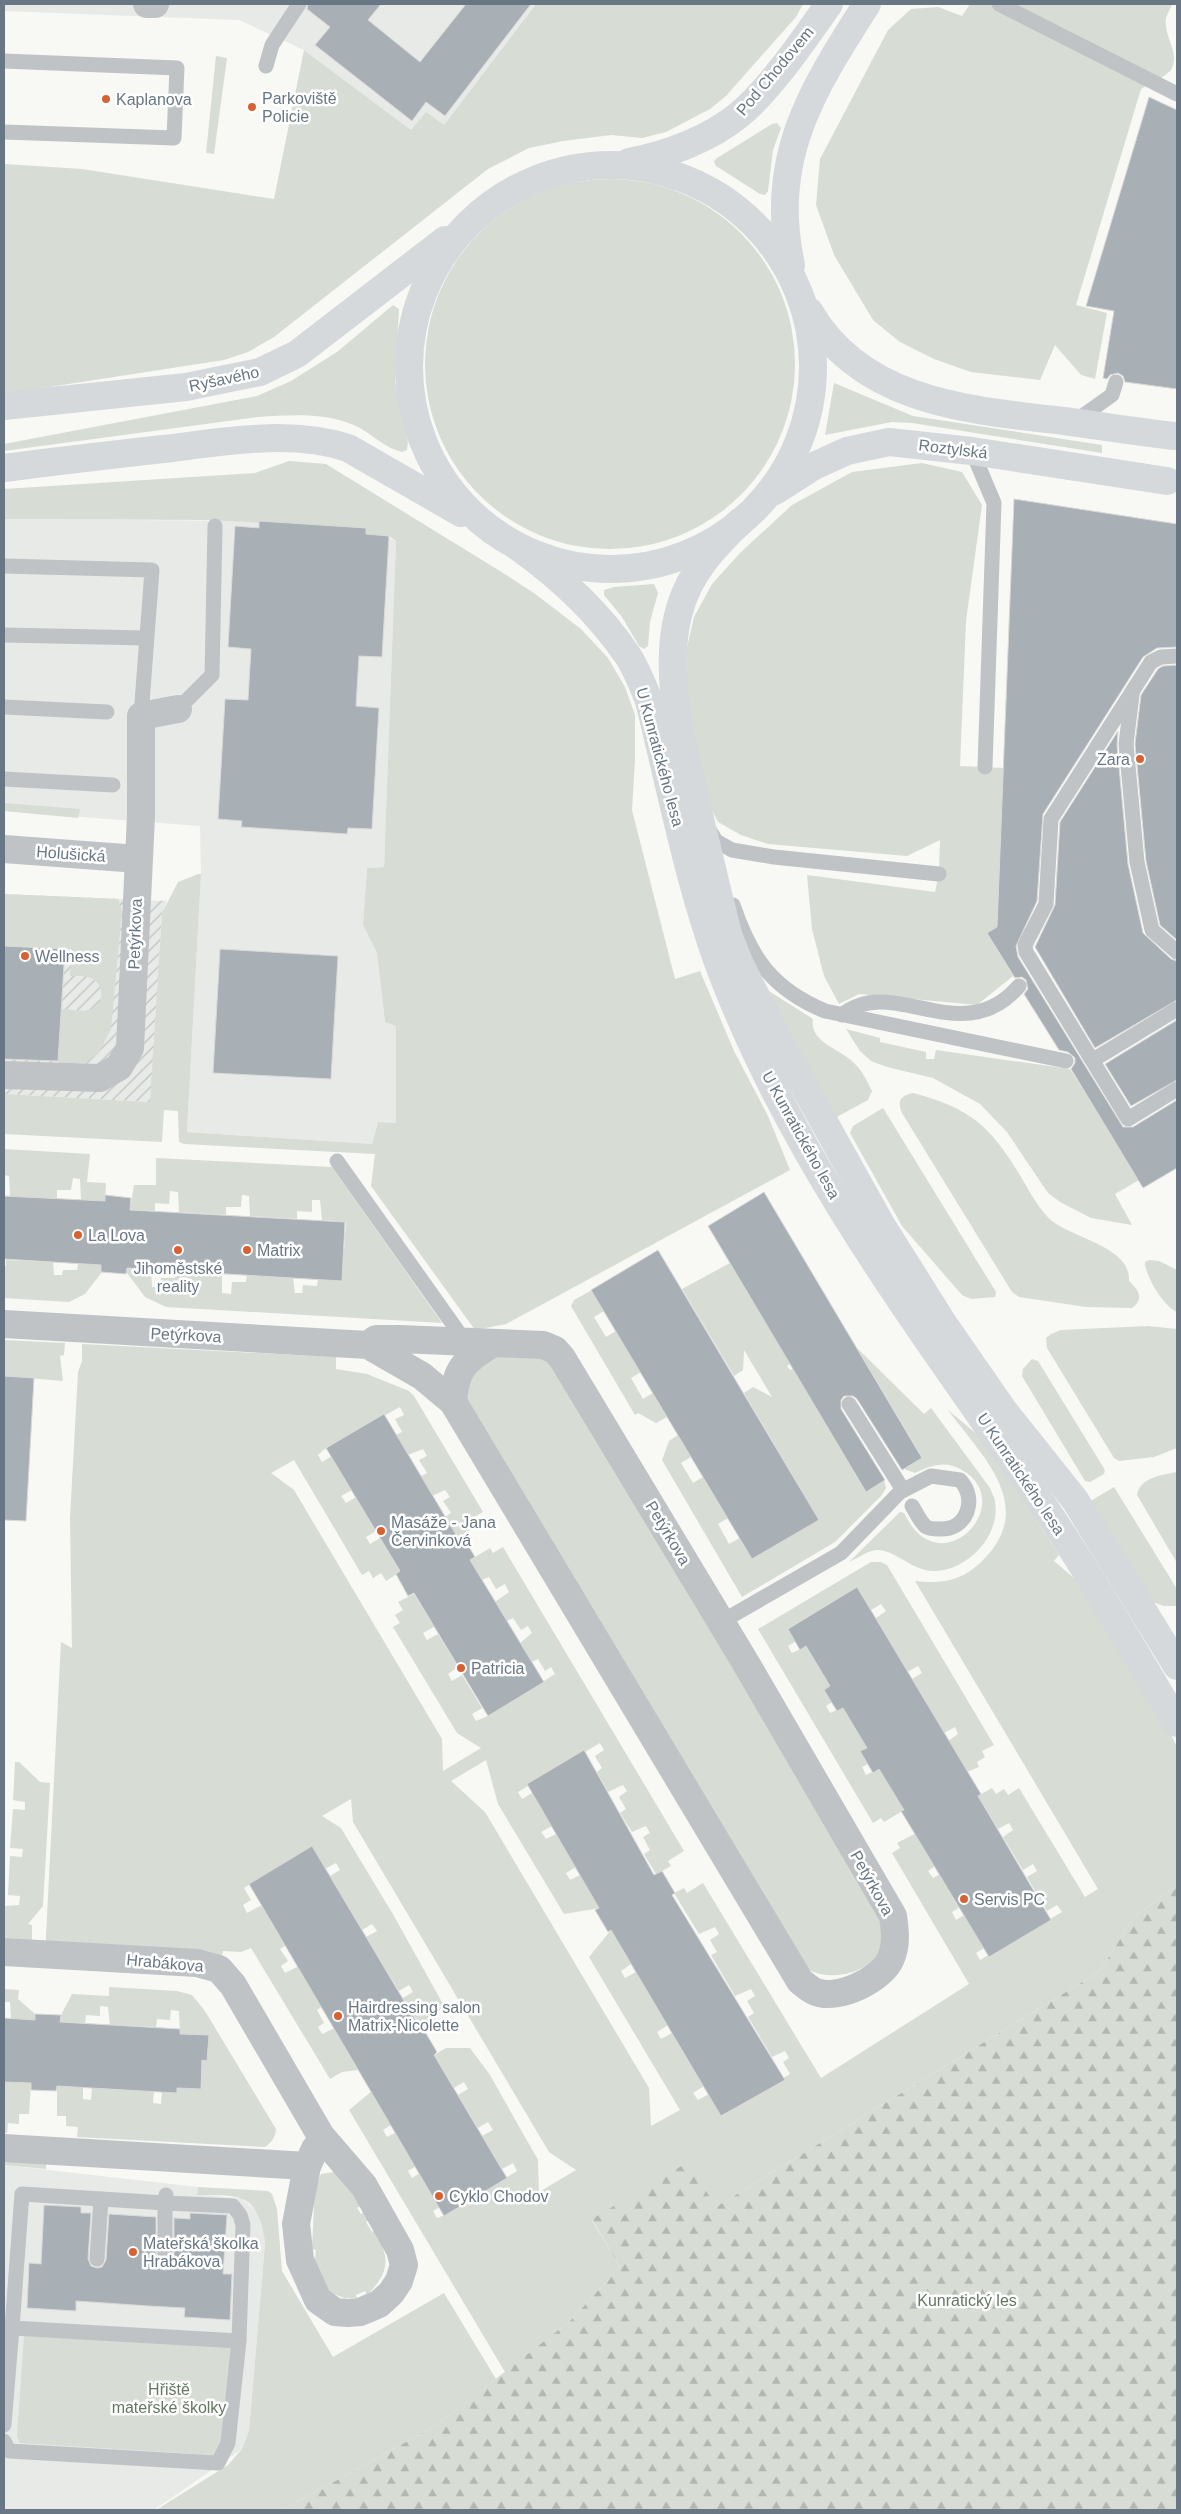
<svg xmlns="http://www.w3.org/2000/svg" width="1181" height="2514" font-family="Arial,sans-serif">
  <defs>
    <pattern id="industrial-furrows" width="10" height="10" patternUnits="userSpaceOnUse" patternTransform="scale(1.25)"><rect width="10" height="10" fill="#e8eae8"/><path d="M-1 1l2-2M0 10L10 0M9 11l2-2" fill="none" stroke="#c0c2c2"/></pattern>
    <pattern id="forest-firs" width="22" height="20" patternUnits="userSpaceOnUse" patternTransform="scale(1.25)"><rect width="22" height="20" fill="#d7dcd5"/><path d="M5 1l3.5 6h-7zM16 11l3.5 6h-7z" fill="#b2b7b2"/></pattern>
  </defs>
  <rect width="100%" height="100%" fill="#f8f8f5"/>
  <g fill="#e8eae8">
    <polygon points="4,4 536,4 444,125 411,130 304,50 239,20 4,11"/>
    <polygon points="4,519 259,521 366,528 396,541 384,867 367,868 363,925 377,953 385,1022 396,1025 397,1123 378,1122 372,1144 187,1132 201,874 200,826 4,811"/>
    <polygon points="4,2165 198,2187 197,2195 242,2198 256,2211 264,2227 265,2244 249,2431 242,2449 154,2510 4,2510"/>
  </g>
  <polygon fill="url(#industrial-furrows)" points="4,894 167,901 162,913 151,1102 4,1094"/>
  <g fill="#d7dcd5">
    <polygon points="536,4 803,4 796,17 726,96 710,109 666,132 642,138 611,135 563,141 529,148 488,169 274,337 248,352 224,360 4,394 4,164 82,169 274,199 304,50 411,130 426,112 444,125"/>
    <path d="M970 4H1172C1171 8 1167 14 1166 18 1163 38 1181 52 1171 70 1164 78 1150 83 1141 89L1076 305 1107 313 1095 379 1081 375 1055 345 1040 380 971 372 934 359 900 342 873 320 834 255 816 205 820 159 888 30 911 9 938 7 962 16Z"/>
    <polygon points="216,56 227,58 214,154 206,153"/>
    <polygon points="777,123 781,128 773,150 768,191 765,195 760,194 716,166 714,161 717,158 772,124"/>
    <circle cx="610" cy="364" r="185"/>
    <path d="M393 305 399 309 395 382 408 442 407 450 402 452C386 449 372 434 358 427 327 412 292 415 258 417L4 451V444L257 396 291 381 337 352Z"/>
    <polygon points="834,383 913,416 1102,445 1102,453 912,423 892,422 825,435"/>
    <polygon points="289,461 326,464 495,568 534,593 581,629 608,658 625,687 635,715 635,760 632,810 675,979 700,971 734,1051 768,1116 790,1170 506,1324 475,1330 371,1186 375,1154 184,1144 179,1142 178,1111 164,1110 162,1142 4,1134 4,1094 150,1102 162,913 178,882 198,874 201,874 187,1132 372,1144 378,1122 396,1123 396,1026 385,1022 377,953 363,925 367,868 384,867 396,541 389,536 366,534 366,528 206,520 4,519 4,489 255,473"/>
    <polygon points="922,463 962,472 982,505 966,621 960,766 1004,768 997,918 1001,925 987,933 1013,976 977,1005 859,994 839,1004 824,976 812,929 807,875 935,892 939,874 940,840 907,856 768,844 741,835 718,822 705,797 686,688 686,652 694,617 712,584 740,553 792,505 852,472"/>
    <polygon points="654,584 658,593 650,622 648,646 644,649 639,646 622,617 604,595 604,590 614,587"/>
    <polygon points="4,803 80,809 78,818 4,811"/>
    <path d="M4 894 118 899 122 911 111 1029 99 1053 84 1063 58 1064 61 1009C70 1009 81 1012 89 1010 103 1006 106 987 93 979 87 975 77 976 70 976L72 949 4 946Z"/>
    <path d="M764 988 813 1019C809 1042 840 1049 853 1062 862 1070 867 1081 872 1091L868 1100 833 1119Z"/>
    <polygon points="846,1029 880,1038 880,1042 926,1052 926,1059 934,1059 936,1050 1070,1069 1139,1180 1115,1194 1132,1225 1091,1218 1060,1202 1048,1193 1007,1132 980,1104 933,1078 887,1067 871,1061 860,1051"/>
    <path d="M913 1093C971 1108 991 1127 1021 1177 1030 1192 1039 1210 1052 1221 1075 1239 1131 1247 1129 1281 1138 1289 1145 1299 1132 1308L1086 1307 1019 1297 1012 1292 902 1113C897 1101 900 1096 913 1093Z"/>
    <polygon points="883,1108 996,1292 995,1297 971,1299 962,1295 902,1226 850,1133 853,1126"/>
    <polygon points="4,1149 90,1154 87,1182 106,1183 105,1201 81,1200 80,1179 73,1178 71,1190 57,1190 57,1199 10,1196 9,1176 4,1175"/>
    <polygon points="156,1158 332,1167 442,1323 166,1307 145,1297 127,1273 127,1269 151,1270 152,1287 160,1287 161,1278 175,1278 176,1271 222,1274 222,1293 231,1294 232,1282 246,1282 247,1275 293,1278 295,1293 302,1293 303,1285 317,1286 318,1279 342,1280 346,1222 322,1220 320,1200 312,1200 312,1212 297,1211 297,1219 250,1216 249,1196 242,1195 241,1207 226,1207 226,1215 179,1212 178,1192 170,1191 169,1204 155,1203 155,1211 130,1210 134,1185 156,1185"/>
    <polygon points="6,1260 53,1262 54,1275 62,1275 63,1270 77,1270 78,1264 101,1265 102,1272 85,1294 69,1302 4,1298 4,1266 6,1266"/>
    <path d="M1149 1260 1159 1261 1177 1270V1312C1164 1307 1145 1276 1145 1262Z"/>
    <polygon points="730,1263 790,1364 787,1366 790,1370 793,1369 865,1491 884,1480 886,1488 882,1495 835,1542 742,1597 662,1460 669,1441 678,1435 691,1457 681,1463 693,1483 703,1477 728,1518 718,1524 729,1544 740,1538 752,1559 819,1520 744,1393 753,1387 772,1397 744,1350 743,1370 734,1376 733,1374 682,1289"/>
    <polygon points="592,1290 604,1311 594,1317 606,1337 616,1331 641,1372 631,1378 643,1399 653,1393 667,1417 656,1423 638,1413 635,1415 571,1306 574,1300"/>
    <polygon points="1148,1326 1177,1329 1177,1448 1154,1457 1119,1461 1114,1458 1047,1348 1046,1338 1051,1334 1061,1330"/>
    <polygon points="4,1340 65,1343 64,1355 60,1356 63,1381 4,1376"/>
    <path d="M82 1344 336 1357V1369L367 1374 409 1391 414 1396 483 1512 472 1518 477 1525 458 1538 445 1517 451 1513 443 1501 450 1497 445 1490 432 1496 421 1476 427 1473 419 1460 427 1456 423 1449 408 1455 396 1435 402 1432 395 1419 404 1415 400 1407 327 1447 318 1455 322 1462 332 1456 352 1490 341 1496 346 1503 356 1497 376 1531 366 1537 370 1544 380 1538 400 1572 386 1581 381 1573 373 1578 369 1571 362 1575 294 1460 271 1473 294 1490 442 1739 443 1771 481 1748 457 1733 393 1627 400 1623 395 1615 403 1610 398 1602 414 1594 434 1627 423 1633 427 1640 438 1634 458 1667 448 1674 452 1681 462 1675 482 1708 472 1714 476 1721 488 1716 555 1674 551 1667 545 1671 538 1659 531 1662 520 1643 532 1633 528 1626 521 1630 513 1618 507 1621 495 1602 509 1592 505 1584 496 1589 489 1577 482 1580 470 1560 490 1548 493 1553 503 1547 684 1851 668 1861 671 1866 656 1874 644 1854 650 1850 643 1837 650 1833 646 1826 632 1832 620 1813 626 1809 619 1797 627 1791 623 1785 608 1792 597 1772 602 1768 595 1756 604 1750 600 1743 518 1792 522 1799 532 1793 552 1826 541 1832 546 1839 556 1834 576 1867 566 1873 570 1880 580 1875 600 1908 564 1914 498 1804 486 1760 451 1781 485 1812 649 2088 651 2126 680 2110 589 1957 611 1930 631 1964 621 1971 625 1978 636 1972 668 2025 657 2032 661 2039 672 2033 704 2086 693 2093 698 2100 709 2094 722 2116 790 2074 783 2062 789 2058 785 2051 772 2057 748 2017 754 2013 747 2001 755 1996 751 1989 735 1996 711 1955 717 1952 710 1940 719 1934 715 1927 699 1934 674 1893 684 1888 687 1893 703 1883 821 2078 969 1984 892 1853 900 1848 897 1843 922 1830 935 1866 928 1871 933 1878 940 1874 960 1907 952 1912 956 1920 964 1915 984 1948 976 1953 980 1960 1062 1912 1057 1905 1047 1911 1027 1877 1037 1871 1033 1864 1023 1870 1003 1837 1013 1830 1009 1823 998 1829 978 1796 992 1788 996 1794 1004 1789 1008 1795 1019 1788 1085 1897 1098 1889 915 1581C944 1584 963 1581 984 1559 1037 1505 981 1455 948 1410L985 1441 1059 1555 1054 1561 1082 1585 1164 1720 1177 1747V1885L1133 1918 1100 1971 716 2207 592 2220 620 2267 570 2321 505 2372 349 2110 372 2091 391 2125 383 2130 387 2137 395 2133 416 2166 408 2171 412 2178 420 2173 440 2207 433 2211 437 2218 445 2215 517 2171 513 2163 502 2169 482 2136 493 2130 488 2122 478 2128 458 2095 468 2089 464 2082 454 2088 434 2055 446 2048H470L490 2075 538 2160 539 2192 576 2170 549 2152 353 1822 351 1799 322 1816 341 1828 394 1916 443 2004 432 2025 423 2031 403 1998 413 1992 409 1985 399 1991 366 1937 377 1931 372 1924 362 1930 330 1876 340 1870 336 1863 325 1869 312 1846 244 1888 251 1900 243 1905 247 1913 262 1905 286 1945 280 1949 288 1961 281 1966 285 1973 299 1966 323 2006 317 2010 324 2023 318 2027 322 2034 335 2028 358 2070 342 2072 330 2079 251 1948 241 1952 223 1951 219 1969 45 1955 61 1642 72 1648 70 1518 78 1372 82 1361Z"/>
    <path d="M857 1348 924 1414 931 1408 990 1488C991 1492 995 1497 995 1502 1001 1536 966 1572 933 1571 913 1571 894 1549 877 1550 868 1550 857 1559 849 1562L900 1512 904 1513C907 1518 910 1524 914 1529 952 1574 1015 1500 962 1470 945 1460 931 1465 915 1473L904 1469 922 1457Z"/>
    <path d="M493 1355 530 1356 548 1360 880 1905C883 1920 888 1937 880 1951 868 1973 833 1981 811 1971 806 1968 800 1963 796 1959L461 1403 462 1383Z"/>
    <polygon points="1032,1359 1038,1361 1105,1470 1104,1474 1090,1482 1085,1481 1022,1376 1023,1369"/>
    <path d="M1177 1472V1563L1137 1495C1140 1477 1163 1475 1177 1472Z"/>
    <polygon points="1114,1487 1177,1589 1177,1606 1164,1606 1150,1601 1089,1502"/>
    <polygon points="871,1562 881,1562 887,1565 994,1745 982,1751 985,1757 977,1762 979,1767 967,1772 948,1741 958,1734 955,1727 944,1733 912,1679 922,1673 918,1666 907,1672 876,1618 886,1611 881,1604 871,1610 857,1587 789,1628 796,1641 788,1646 792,1653 807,1646 831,1686 832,1702 826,1706 830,1713 843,1707 867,1747 861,1751 868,1764 862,1767 866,1775 880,1768 904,1810 884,1822 881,1818 873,1823 758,1629"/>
    <polygon points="15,1762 19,1762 40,1782 50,1783 43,1906 28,1924 32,1925 32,1940 4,1938 4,1906 19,1905 20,1896 8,1895 10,1856 22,1857 23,1849 10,1848 13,1809 25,1810 25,1802 13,1800"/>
    <path d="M109 1987 177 1991 192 1995 205 2011 276 2129C275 2138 272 2142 265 2147L77 2137 78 2127 66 2126V2116H57V2086L83 2087V2099L91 2100 92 2088 154 2091 153 2103 161 2104 162 2092 177 2093V2088L201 2089 202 2060 207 2061 209 2035 180 2034 179 2011 171 2010 170 2020 157 2019 156 2027 110 2025 108 2007 100 2006V2016L86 2015 85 2023 60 2022 61 2015 72 1994 109 1996Z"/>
    <polygon points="4,1989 19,1990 18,1999 35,2014 35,2020 11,2019 10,2002 4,2002"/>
    <polygon points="4,2082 31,2083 29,2114 19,2114 19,2124 8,2123 7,2133 4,2133"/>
    <polygon points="46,2158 46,2169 4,2165 7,2160"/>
    <path d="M334 2172 344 2179 361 2206 357 2208 361 2214 365 2212 369 2220 366 2222 372 2232 375 2230C390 2257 390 2273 367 2295L365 2291 356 2295 357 2298H344L329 2292 315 2260 316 2250 312 2249 315 2185 321 2174Z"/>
    <path d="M198 2187 268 2191 272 2194 277 2209 282 2271 333 2357 444 2293 496 2379 435 2426 283 2510H156L228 2465 242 2449 249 2431 265 2244C264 2229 258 2203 240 2198 227 2194 210 2196 197 2195Z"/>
    <polygon points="24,2336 231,2347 223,2442 214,2455 20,2443 17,2436"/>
  </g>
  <polygon fill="url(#forest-firs)" points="1177,1885 1177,2510 283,2510 435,2426 570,2321 620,2267 592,2219 688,2162 716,2207 1100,1971 1133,1918"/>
  <g fill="#a8afb5" stroke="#d9d9d8">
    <polygon points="308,4 381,4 368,20 420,62 466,4 531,4 445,116 426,102 412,121 315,45 330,27 307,9"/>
    <polygon points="1149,97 1177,110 1177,389 1125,382 1123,376 1118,373 1110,375 1107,379 1103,378 1114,311 1086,306"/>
    <polygon points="1014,499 1177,524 1177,647 1157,648 1143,657 1043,814 1037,901 1016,946 1018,957 1123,1127 1133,1127 1177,1100 1177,1168 1143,1188 1071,1069 1075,1063 1075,1058 1068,1052 1059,1050 1024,994 1028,989 1026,980 1022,977 1015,978 987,933 997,927"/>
    <polygon points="259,521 366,528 366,534 389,536 382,657 359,656 356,706 379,708 372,829 348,828 347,834 241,827 242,821 218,819 225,699 248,700 251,649 228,647 235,526 259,528"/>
    <polygon points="1177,665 1177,940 1160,925 1146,861 1135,744 1141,695 1158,669 1163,666"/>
    <polygon points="1118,731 1117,745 1128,864 1143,933 1171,959 1177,961 1177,1000 1095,1048 1035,947 1055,905 1060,822"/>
    <polygon points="4,946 65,949 58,1061 4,1059"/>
    <polygon points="220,949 338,956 331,1079 213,1073"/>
    <polygon points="1177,1020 1177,1080 1131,1106 1105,1064"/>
    <polygon points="764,1192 922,1458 902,1470 857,1399 853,1396 844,1396 841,1400 841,1409 885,1480 866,1492 708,1226"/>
    <polygon points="105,1195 131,1198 130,1210 345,1222 342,1281 127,1268 126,1274 101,1272 101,1265 4,1259 4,1196 105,1201"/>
    <polygon points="658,1250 819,1520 752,1559 591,1290"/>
    <polygon points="4,1376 34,1378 26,1521 4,1520"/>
    <polygon points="384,1414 458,1538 462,1535 475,1557 470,1560 544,1682 488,1716 414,1593 408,1596 396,1574 400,1571 326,1448"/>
    <polygon points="857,1587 981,1794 978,1796 1051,1920 989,1957 901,1811 904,1810 879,1769 873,1773 860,1751 867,1748 843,1708 837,1711 824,1690 830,1686 806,1646 800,1650 788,1629"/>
    <polygon points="584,1750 654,1875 662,1871 675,1893 672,1895 785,2080 721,2116 611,1930 608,1932 595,1910 599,1908 527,1784"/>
    <polygon points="312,1846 422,2031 424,2030 437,2052 434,2055 507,2178 444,2216 249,1884"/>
    <polygon points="35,2014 61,2015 60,2022 180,2029 180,2034 209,2035 207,2061 202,2060 201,2089 177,2088 177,2093 57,2086 56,2091 31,2090 31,2083 4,2082 4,2018 35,2020"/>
    <polygon points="44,2205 81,2207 81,2213 91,2213 88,2259 91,2266 97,2268 102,2267 106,2260 109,2214 156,2217 156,2261 160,2269 165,2270 170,2269 174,2261 174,2218 190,2219 190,2213 227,2215 223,2274 232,2274 230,2320 184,2317 185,2308 149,2306 76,2301 76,2311 27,2308 29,2263 41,2264"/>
  </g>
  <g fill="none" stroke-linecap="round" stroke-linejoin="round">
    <g stroke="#bfc3c6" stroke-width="15">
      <polyline points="999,4 1177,94"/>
      <polyline points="4,61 177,68 174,138 4,132"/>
      <polyline points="266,66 272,45 299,4"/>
      <polyline points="1074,422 1112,395 1116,382"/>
      <polyline points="972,451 994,503 985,767"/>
      <polyline points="4,566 152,570 141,716"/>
      <polyline points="4,635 146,638"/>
      <polyline points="1177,656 1161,657 1151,662 1051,819 1046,904 1025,945 1026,952 1128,1119 1177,1089"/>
      <polyline points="1132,695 1126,744 1137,862 1152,930 1177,952"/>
      <polyline points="4,707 107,712"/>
      <polyline points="178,709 212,675 215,526"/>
      <polyline points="4,779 113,785"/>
      <polyline points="708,828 716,841 732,850 774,857 939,874"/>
      <path d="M733 905C751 958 772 989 825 1011L1066 1061"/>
      <path d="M842 1015C893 973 962 1052 1019 986"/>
      <polyline points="1093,1060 1177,1009"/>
      <polyline points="337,1161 457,1330"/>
      <polyline points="849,1404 903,1490"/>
      <path d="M721 1622 841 1553 900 1492 931 1476 960 1480C978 1499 967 1530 940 1529 935 1529 929 1529 925 1526 920 1521 916 1512 912 1506"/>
      <polyline points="97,2259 101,2199"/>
      <polyline points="165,2261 165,2203 233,2206 240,2215 243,2225 239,2341 12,2328 22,2194 165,2203 166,2195"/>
      <polyline points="4,2425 12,2328"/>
      <polyline points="4,2441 9,2451 218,2463 228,2443 239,2341"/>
    </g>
    <g stroke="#bfc3c6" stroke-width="28">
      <polyline points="147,4 155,4"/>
      <polyline points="4,849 138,859"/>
      <polyline points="4,1075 100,1078 119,1067 130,1048 141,816 141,716 178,709"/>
      <path d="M4 1324 368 1345 422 1376 453 1402 800 1981C805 1985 810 1990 816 1992 838 2001 883 1979 891 1958 897 1944 895 1930 893 1916L744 1660 562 1358 555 1350 543 1345 400 1339H376L368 1345"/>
      <path d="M453 1402C455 1369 465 1360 492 1344"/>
      <polyline points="4,1952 197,1963 219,1969 233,1985 321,2136 364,2186 400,2250 404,2265 399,2281 391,2293 379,2304 360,2312 348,2313 335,2312 318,2300 300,2260 296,2224 307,2166"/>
      <polyline points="4,2148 307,2166 315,2149"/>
    </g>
    <g stroke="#d5d9dc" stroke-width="28">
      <path d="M629 162C667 155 710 139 740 114 771 88 806 37 829 4"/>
      <circle cx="611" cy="367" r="202"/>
      <path d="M791 265C768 158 812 90 867 4"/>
      <path d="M809 311C862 403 970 410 1064 421 1101 426 1137 432 1174 436"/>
      <polyline points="4,406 186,387 260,372 297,354 445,240"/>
      <path d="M4 468C57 461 110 455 163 449 223 442 290 429 348 448L461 513"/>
      <polyline points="775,491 814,466 847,451 889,442 972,451 1167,481"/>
      <path d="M741 521C719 542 697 565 685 594 657 661 683 747 699 815 709 855 718 896 729 937L739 962 776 1036 882 1226 943 1323 1004 1411 1075 1500 1177 1666"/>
      <path d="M517 546C559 576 599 613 628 656 637 670 643 686 649 701 674 801 692 903 732 998 809 1186 935 1348 1049 1514 1095 1582 1135 1653 1177 1723"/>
    </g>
  </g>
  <g fill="#d86134" stroke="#fff" stroke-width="2">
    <circle cx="106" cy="99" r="5"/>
    <circle cx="252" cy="107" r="5"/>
    <circle cx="1140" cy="759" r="5"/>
    <circle cx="25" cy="956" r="5"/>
    <circle cx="78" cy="1235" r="5"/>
    <circle cx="178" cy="1250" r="5"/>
    <circle cx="247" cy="1250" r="5"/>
    <circle cx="381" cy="1531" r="5"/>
    <circle cx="461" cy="1668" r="5"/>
    <circle cx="964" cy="1899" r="5"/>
    <circle cx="338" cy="2016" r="5"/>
    <circle cx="439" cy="2196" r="5"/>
    <circle cx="133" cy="2252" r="5"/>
  </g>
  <g text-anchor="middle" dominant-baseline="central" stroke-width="5" stroke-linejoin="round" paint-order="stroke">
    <g font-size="16" fill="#697784" stroke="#fff">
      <text transform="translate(775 71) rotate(-50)">Pod Chodovem</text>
      <text transform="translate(224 379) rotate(-12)">Ryšavého</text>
      <text transform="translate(953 449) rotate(7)">Roztylská</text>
      <text transform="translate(660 757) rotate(75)">U Kunratického lesa</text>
      <text transform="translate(71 854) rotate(4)">Holušická</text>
      <text transform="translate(135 934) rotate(-88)">Petýrkova</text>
      <text transform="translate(801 1135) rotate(61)">U Kunratického lesa</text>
      <text transform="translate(186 1335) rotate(3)">Petýrkova</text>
      <text transform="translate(1021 1474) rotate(56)">U Kunratického lesa</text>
      <text transform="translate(668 1533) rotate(59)">Petýrkova</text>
      <text transform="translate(872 1883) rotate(61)">Petýrkova</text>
      <text transform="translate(165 1963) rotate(5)">Hrabákova</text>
    </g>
    <g font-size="16" fill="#697784" stroke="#fff" text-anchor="start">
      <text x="262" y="98">Parkoviště<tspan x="262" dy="18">Policie</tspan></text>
      <text x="116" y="99">Kaplanova</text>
      <text x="1130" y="759" text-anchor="end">Zara</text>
      <text x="35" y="956">Wellness</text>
      <text x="88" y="1235">La Lova</text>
      <text x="257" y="1250">Matrix</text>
      <text x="178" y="1268" text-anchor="middle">Jihoměstské<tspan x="178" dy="18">reality</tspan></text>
      <text x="391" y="1522">Masáže - Jana<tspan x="391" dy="18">Červinková</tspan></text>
      <text x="471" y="1668">Patricia</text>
      <text x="974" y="1899">Servis PC</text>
      <text x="348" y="2007">Hairdressing salon<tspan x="348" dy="18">Matrix-Nicolette</tspan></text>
      <text x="449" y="2196">Cyklo Chodov</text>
      <text x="143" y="2243">Mateřská školka<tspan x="143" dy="18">Hrabákova</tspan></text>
    </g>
    <g font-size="16" fill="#667763" stroke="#fff">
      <text x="967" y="2300">Kunratický les</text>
      <text x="169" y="2389">Hřiště<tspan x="169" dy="18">mateřské školky</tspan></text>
    </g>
  </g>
  <rect width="1181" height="2514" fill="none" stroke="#697784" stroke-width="10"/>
</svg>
